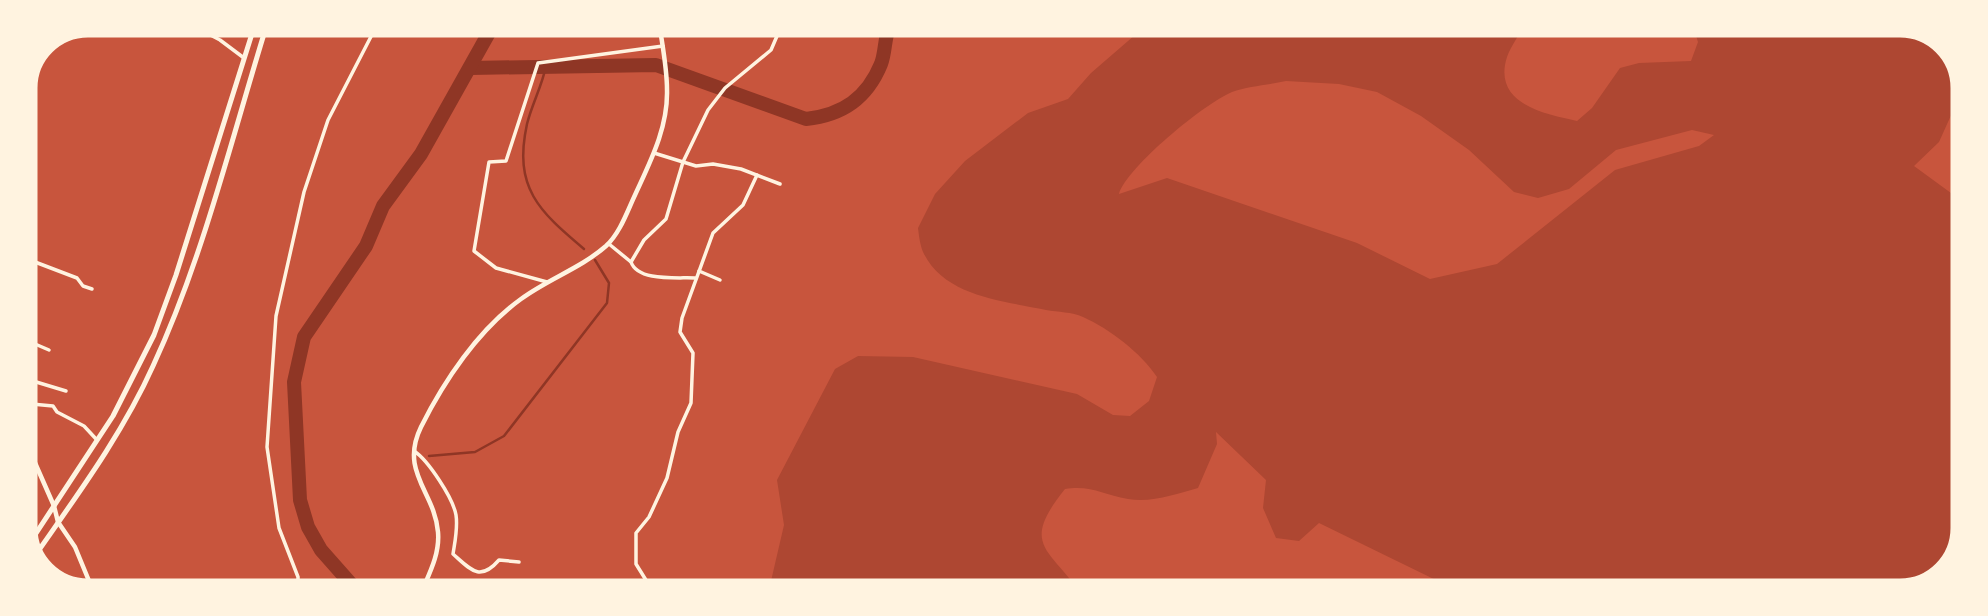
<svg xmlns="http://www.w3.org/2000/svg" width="1988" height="616" font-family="Arial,sans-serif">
  <rect width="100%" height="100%" fill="#c8553d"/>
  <path fill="#ae4732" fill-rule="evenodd" d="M1150 22 1525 23C1520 34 1511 46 1507 57 1492 104 1545 114 1577 121L1592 108 1620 68 1639 63 1691 61 1698 42 1692 23H1918L1953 47 1966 82 1939 142 1914 166 1966 204 1965 546 1941 581 1900 595 1438 594 1444 584 1319 523 1299 541 1276 538 1263 508 1266 480 1216 432 1217 444 1198 488C1176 494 1152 503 1128 499 1103 495 1092 485 1065 489 1019 546 1050 548 1081 594H768L784 525 777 480 835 369 858 356 913 357 1077 394 1113 415 1130 416 1149 401 1157 377C1141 353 1110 329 1083 317 1072 312 1058 312 1046 310 1004 301 946 297 924 254 920 246 919 236 918 228L935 194 965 161 1028 113 1068 99 1091 73ZM1286 81 1339 84 1377 92 1421 116 1469 150 1514 192 1538 198 1569 189 1616 150 1692 130 1714 135 1699 146 1615 170 1497 264 1430 279 1357 243 1167 178 1119 194C1127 167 1205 103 1232 92 1248 86 1269 85 1286 81Z"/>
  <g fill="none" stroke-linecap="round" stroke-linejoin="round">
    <g stroke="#8f3625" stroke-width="2.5">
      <path d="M546 66C542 86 532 104 527 124 513 188 539 211 584 249"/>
      <polyline points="429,456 475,452 504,436 607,303 609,283 595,260"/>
    </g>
    <g stroke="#8f3625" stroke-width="14">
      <path d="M470 68 656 65 806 119C843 115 867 98 881 64 886 51 884 36 891 22"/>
      <polyline points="359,593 321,550 308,527 300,500 294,382 304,337 366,246 383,206 421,154 495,22"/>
    </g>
    <g stroke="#fff3e0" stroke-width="3.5">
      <polyline points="184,21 220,40 244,58"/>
      <polyline points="21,102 54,35"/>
      <polyline points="654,153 696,166 713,164 741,169 780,184"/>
      <polyline points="609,244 631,262"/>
      <polyline points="699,271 720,280"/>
      <path d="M695 278C678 277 638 282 631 262L644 240 666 219 683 162 708 110 725 88 771 50 783 22"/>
      <polyline points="21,280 29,265 35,262 77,278 83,286 92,289"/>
      <polyline points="547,282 496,268 474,251 489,162 506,161 538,63 663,46"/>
      <polyline points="21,292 21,295"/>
      <polyline points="21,338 49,350"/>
      <polyline points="23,378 66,391"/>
      <polyline points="21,384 24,341"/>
      <polyline points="21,403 53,406 57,412 84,426 97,440"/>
      <path d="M414 451C428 460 453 498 456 515 458 528 455 541 453 554 471 570 480 582 499 560L519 562"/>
      <polyline points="21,497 22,496"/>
      <polyline points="293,593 298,586 298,577 279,528 267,447 276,316 304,192 328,120 379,21"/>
      <polyline points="654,593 636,564 636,533 649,517 667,478 678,432 691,403 693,353 680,332 682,318 713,233 743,205 757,175"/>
    </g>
    <g stroke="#fff3e0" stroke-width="4.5">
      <polyline points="21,431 54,506"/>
      <path d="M421 593C429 574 440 554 438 532 435 492 399 472 421 427 444 381 478 330 521 299 548 279 581 268 606 246 620 233 627 212 635 195 650 162 668 128 667 90 667 67 662 44 659 22"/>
    </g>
    <polyline stroke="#fff3e0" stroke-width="4.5" points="54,506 58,522 75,547 94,593"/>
    <g stroke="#fff3e0" stroke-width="5">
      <polyline points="27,547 113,416 154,335 176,275 256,21"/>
      <path d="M32 560C75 498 122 435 153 366 204 256 232 136 268 21"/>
    </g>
  </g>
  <path d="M0 0H1988V616H0ZM88 33H1900A55 55 0 0 1 1955 88V528A55 55 0 0 1 1900 583H88A55 55 0 0 1 33 528V88A55 55 0 0 1 88 33Z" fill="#fff3e0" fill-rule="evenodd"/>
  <path fill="none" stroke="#fff3e0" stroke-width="9" d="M88 33H1900A55 55 0 0 1 1955 88V528A55 55 0 0 1 1900 583H88A55 55 0 0 1 33 528V88A55 55 0 0 1 88 33Z"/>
</svg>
